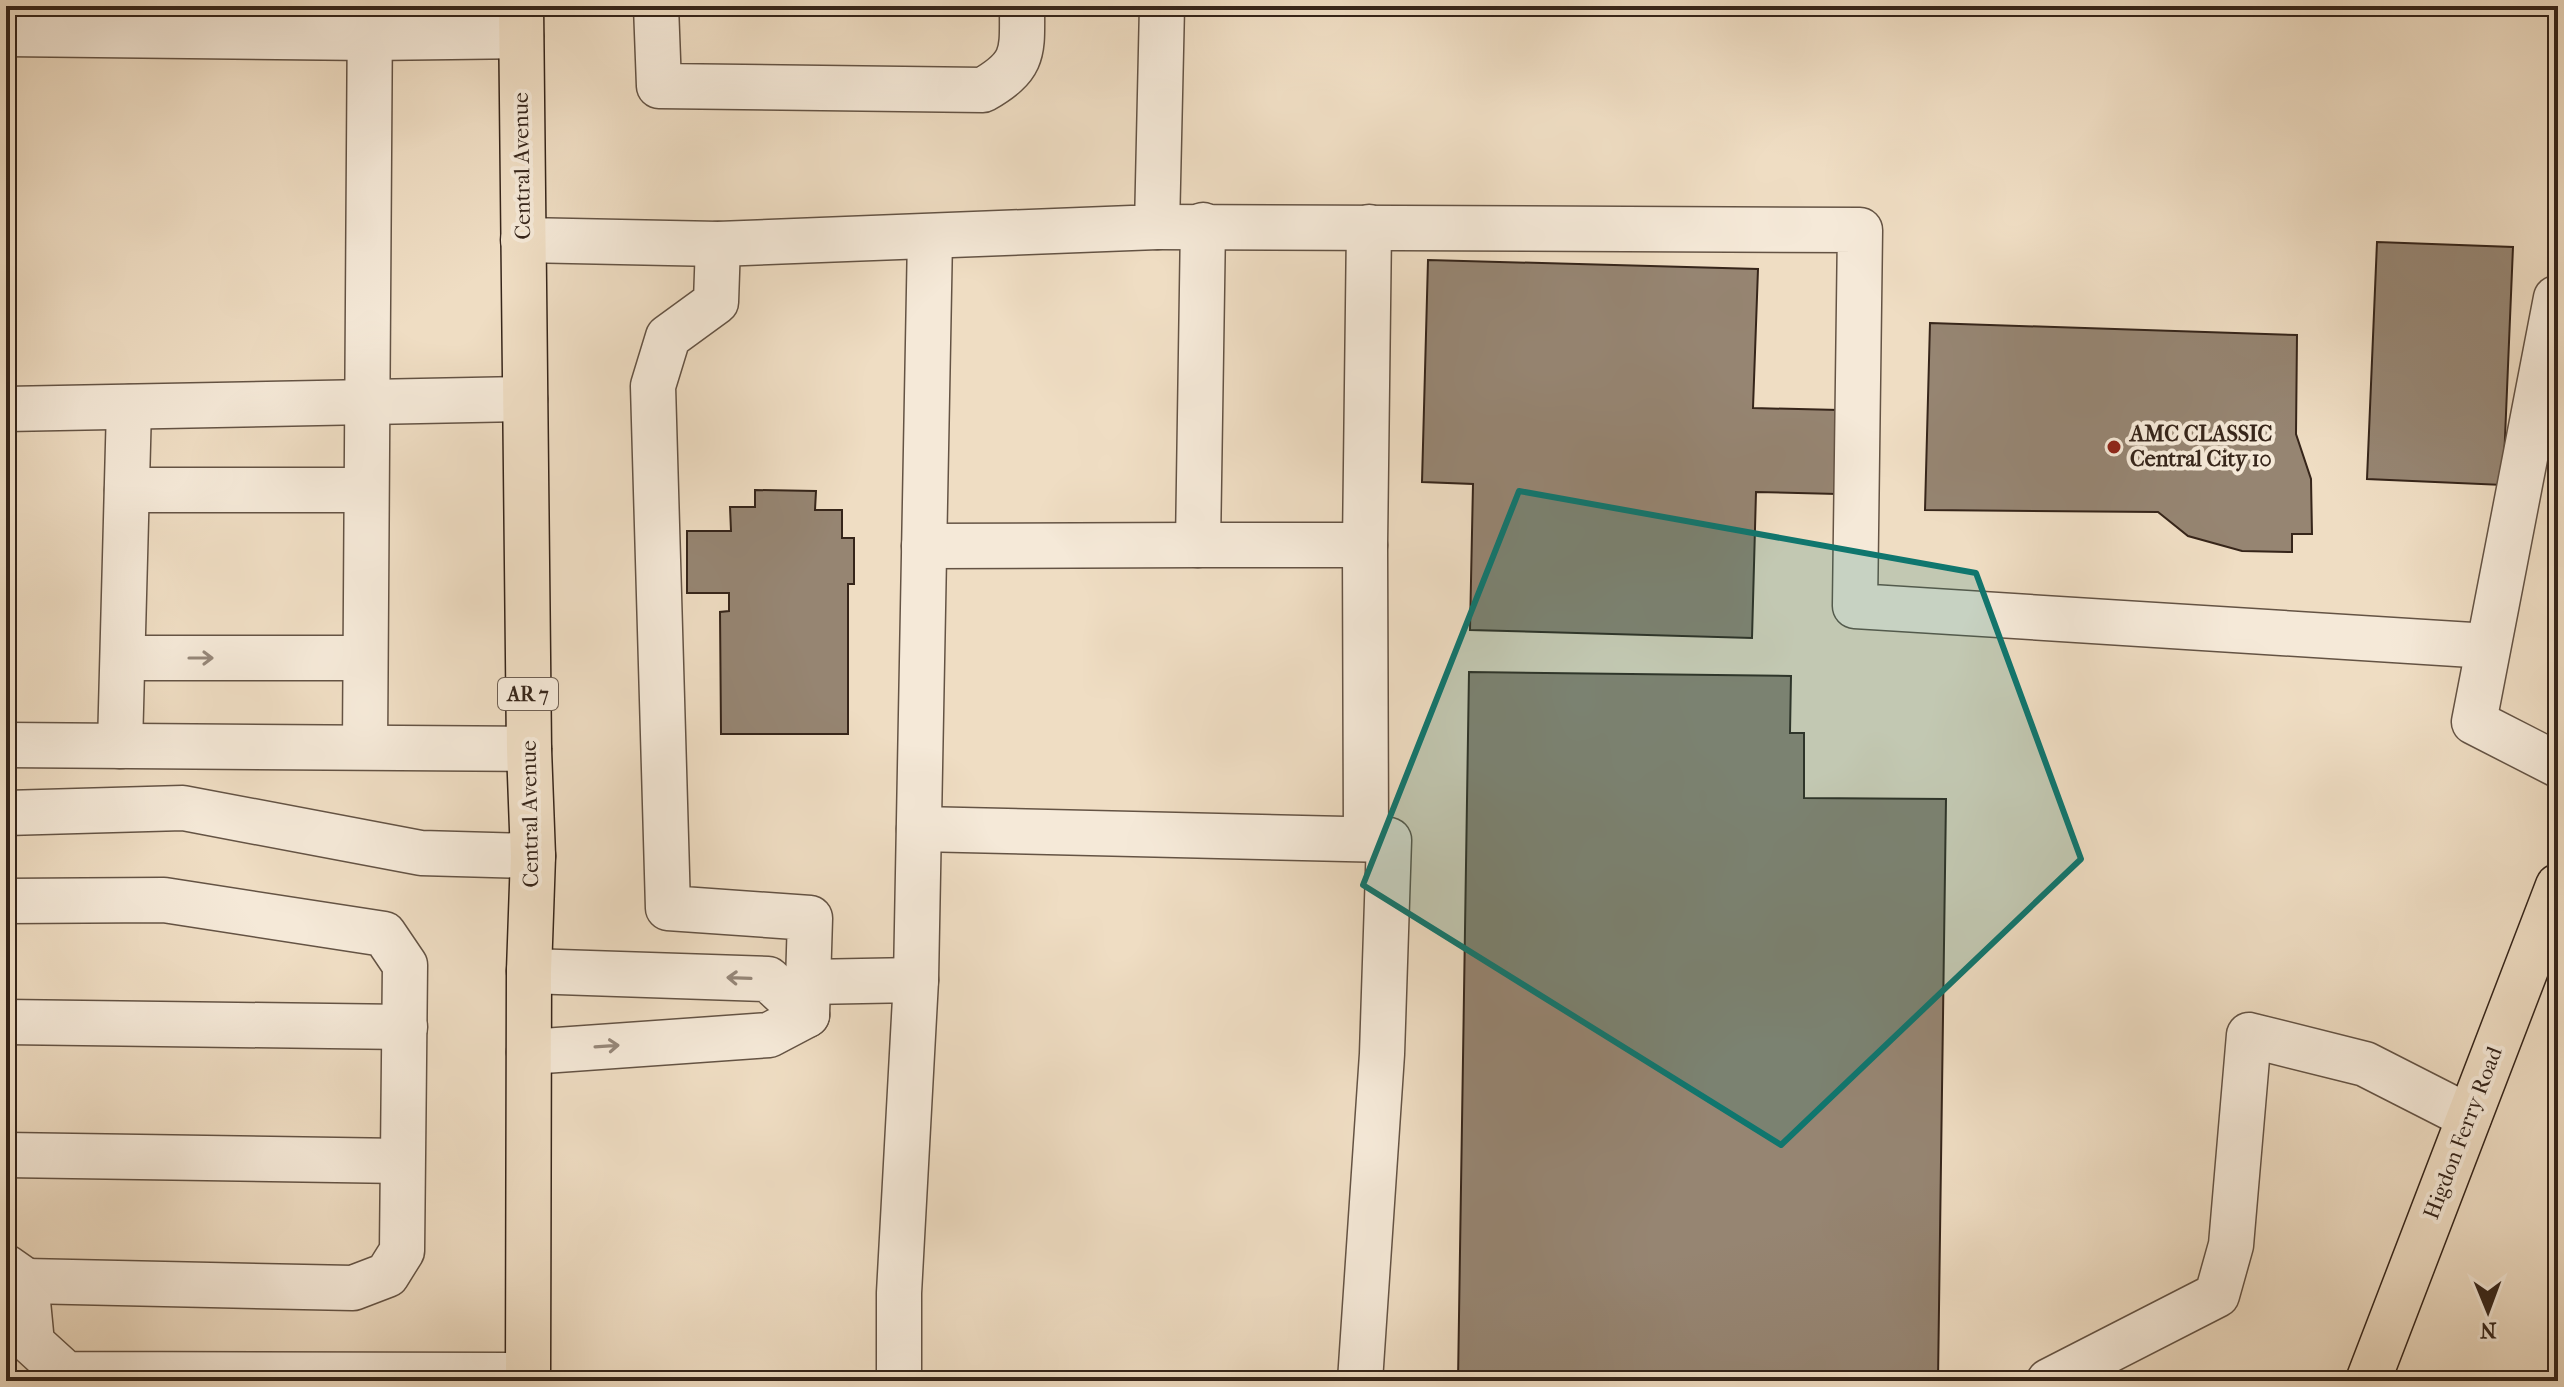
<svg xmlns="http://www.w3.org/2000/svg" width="2564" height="1387" font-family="'IM FELL French Canon',serif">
  <rect width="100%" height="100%" fill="#efddc3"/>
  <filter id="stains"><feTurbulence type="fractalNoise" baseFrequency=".0025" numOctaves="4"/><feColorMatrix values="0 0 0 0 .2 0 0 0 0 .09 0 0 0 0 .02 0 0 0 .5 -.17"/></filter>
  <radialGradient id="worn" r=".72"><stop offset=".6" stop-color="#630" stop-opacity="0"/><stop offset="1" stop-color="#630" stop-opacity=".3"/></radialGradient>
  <g fill="#968572" stroke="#36251a" stroke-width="2">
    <polygon points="2377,242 2513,247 2503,485 2367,479"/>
    <polygon points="1428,260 1758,269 1753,408 1839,410 1837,494 1756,492 1752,638 1470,630 1473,484 1422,482"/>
    <polygon points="1930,323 2297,335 2296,434 2311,479 2312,534 2292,534 2292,552 2242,551 2188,536 2158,512 1925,510"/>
    <polygon points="755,490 816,491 815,510 842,510 842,538 854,538 854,584 848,584 848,734 721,734 720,612 729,611 729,593 687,593 687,531 731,531 730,507 755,507"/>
    <polygon points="1469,672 1791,676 1790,733 1804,733 1804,798 1946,799 1938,1381 1458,1381"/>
  </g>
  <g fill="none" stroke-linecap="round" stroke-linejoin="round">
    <g stroke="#645344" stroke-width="47">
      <g id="minor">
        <path d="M656 6 659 86 983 90C1026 65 1022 52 1022 6"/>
        <polyline points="6,34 370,38 521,36"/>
        <polyline points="1203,225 1198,545 1365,545 1366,839"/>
        <polyline points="1157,227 1860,230 1855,606 2488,646"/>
        <polyline points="523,240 718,244 1157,227 1162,6"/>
        <polyline points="718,244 716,302 668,337 653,386 668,908 810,918 807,1015"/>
        <polyline points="2558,299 2556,298 2474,722 2558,765"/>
        <polyline points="6,409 525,399"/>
        <polyline points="127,490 365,490"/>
        <polyline points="1365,545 1369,227"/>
        <polyline points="924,546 1198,545"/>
        <polyline points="123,658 365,658"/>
        <polyline points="6,745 529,749"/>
        <polyline points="120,746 129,407"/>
        <polyline points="365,746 370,6"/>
        <polyline points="6,813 183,808 421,853 533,856"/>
        <polyline points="919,829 1389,840 1382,1054 1360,1381"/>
        <polyline points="6,901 164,900 384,934 405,965 402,1251 387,1275 353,1288 26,1281"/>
        <polyline points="916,980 930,237"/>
        <polyline points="808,982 916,980 899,1293 899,1381"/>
        <polyline points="6,1022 405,1027"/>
        <polyline points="529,1052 769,1035 807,1015 768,979 529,971"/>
        <polyline points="6,1155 402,1161"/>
        <polyline points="6,1267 26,1281 32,1343 66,1374 528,1375"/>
        <polyline points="2049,1381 2217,1295 2231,1245 2249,1035 2365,1064 2469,1117"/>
      </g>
    </g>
    <g stroke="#36251a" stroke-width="47">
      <g id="major">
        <polyline points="521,6 529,749 533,856 529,971 528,1381"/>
        <polyline points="2368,1381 2558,886"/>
      </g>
    </g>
    <use href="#minor" stroke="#f5e9d8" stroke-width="44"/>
    <use href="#major" stroke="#efddc3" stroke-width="44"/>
  </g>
  <defs><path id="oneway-shaft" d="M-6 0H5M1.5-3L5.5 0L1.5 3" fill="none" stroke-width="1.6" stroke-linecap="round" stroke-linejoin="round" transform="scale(2)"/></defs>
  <g stroke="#968779">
    <use href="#oneway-shaft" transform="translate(201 658)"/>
    <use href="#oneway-shaft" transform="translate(739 978) rotate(-178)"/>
    <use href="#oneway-shaft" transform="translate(607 1046) rotate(-4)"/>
  </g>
  <path fill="#0f766e" fill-opacity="0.2" stroke="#0f766e" stroke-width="6" stroke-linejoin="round" d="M1519 491 1976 573 2081 859 1781 1145 1363 885Z"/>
  <circle fill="#8f2418" stroke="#f5e9d8" stroke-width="3" cx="2114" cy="447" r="8"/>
  <g text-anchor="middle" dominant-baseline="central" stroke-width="8" stroke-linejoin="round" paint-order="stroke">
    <rect fill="#f5e9d8" stroke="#6f6053" stroke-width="2" x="498" y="678" width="60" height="32" rx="6"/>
    <g font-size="20" font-weight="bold" fill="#36251a">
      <text x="528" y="694">AR 7</text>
    </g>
    <g font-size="22" fill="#36251a" stroke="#f5e9d8">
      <text transform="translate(522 166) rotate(-91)">Central Avenue</text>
      <text transform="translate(530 814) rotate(-91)">Central Avenue</text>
      <text transform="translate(2463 1133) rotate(-69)">Higdon Ferry Road</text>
    </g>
    <g font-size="22" font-weight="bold" fill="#36251a" stroke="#f5e9d8" text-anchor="start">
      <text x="2130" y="434">AMC CLASSIC<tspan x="2130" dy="25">Central City 10</tspan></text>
    </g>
  </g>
  <rect width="2564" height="1387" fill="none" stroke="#efddc3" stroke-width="32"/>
  <rect x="8" y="8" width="2548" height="1371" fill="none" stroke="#36251a" stroke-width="4"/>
  <rect x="16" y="16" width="2532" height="1355" fill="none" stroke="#36251a" stroke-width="2"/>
  <g transform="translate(2488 1311) rotate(179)" stroke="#f5e9d8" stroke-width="6" paint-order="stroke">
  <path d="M0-6L14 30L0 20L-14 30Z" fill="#36251a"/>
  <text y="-12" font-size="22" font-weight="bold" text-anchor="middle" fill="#36251a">N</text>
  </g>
  <rect width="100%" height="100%" filter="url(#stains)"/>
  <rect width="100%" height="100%" fill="url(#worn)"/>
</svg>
